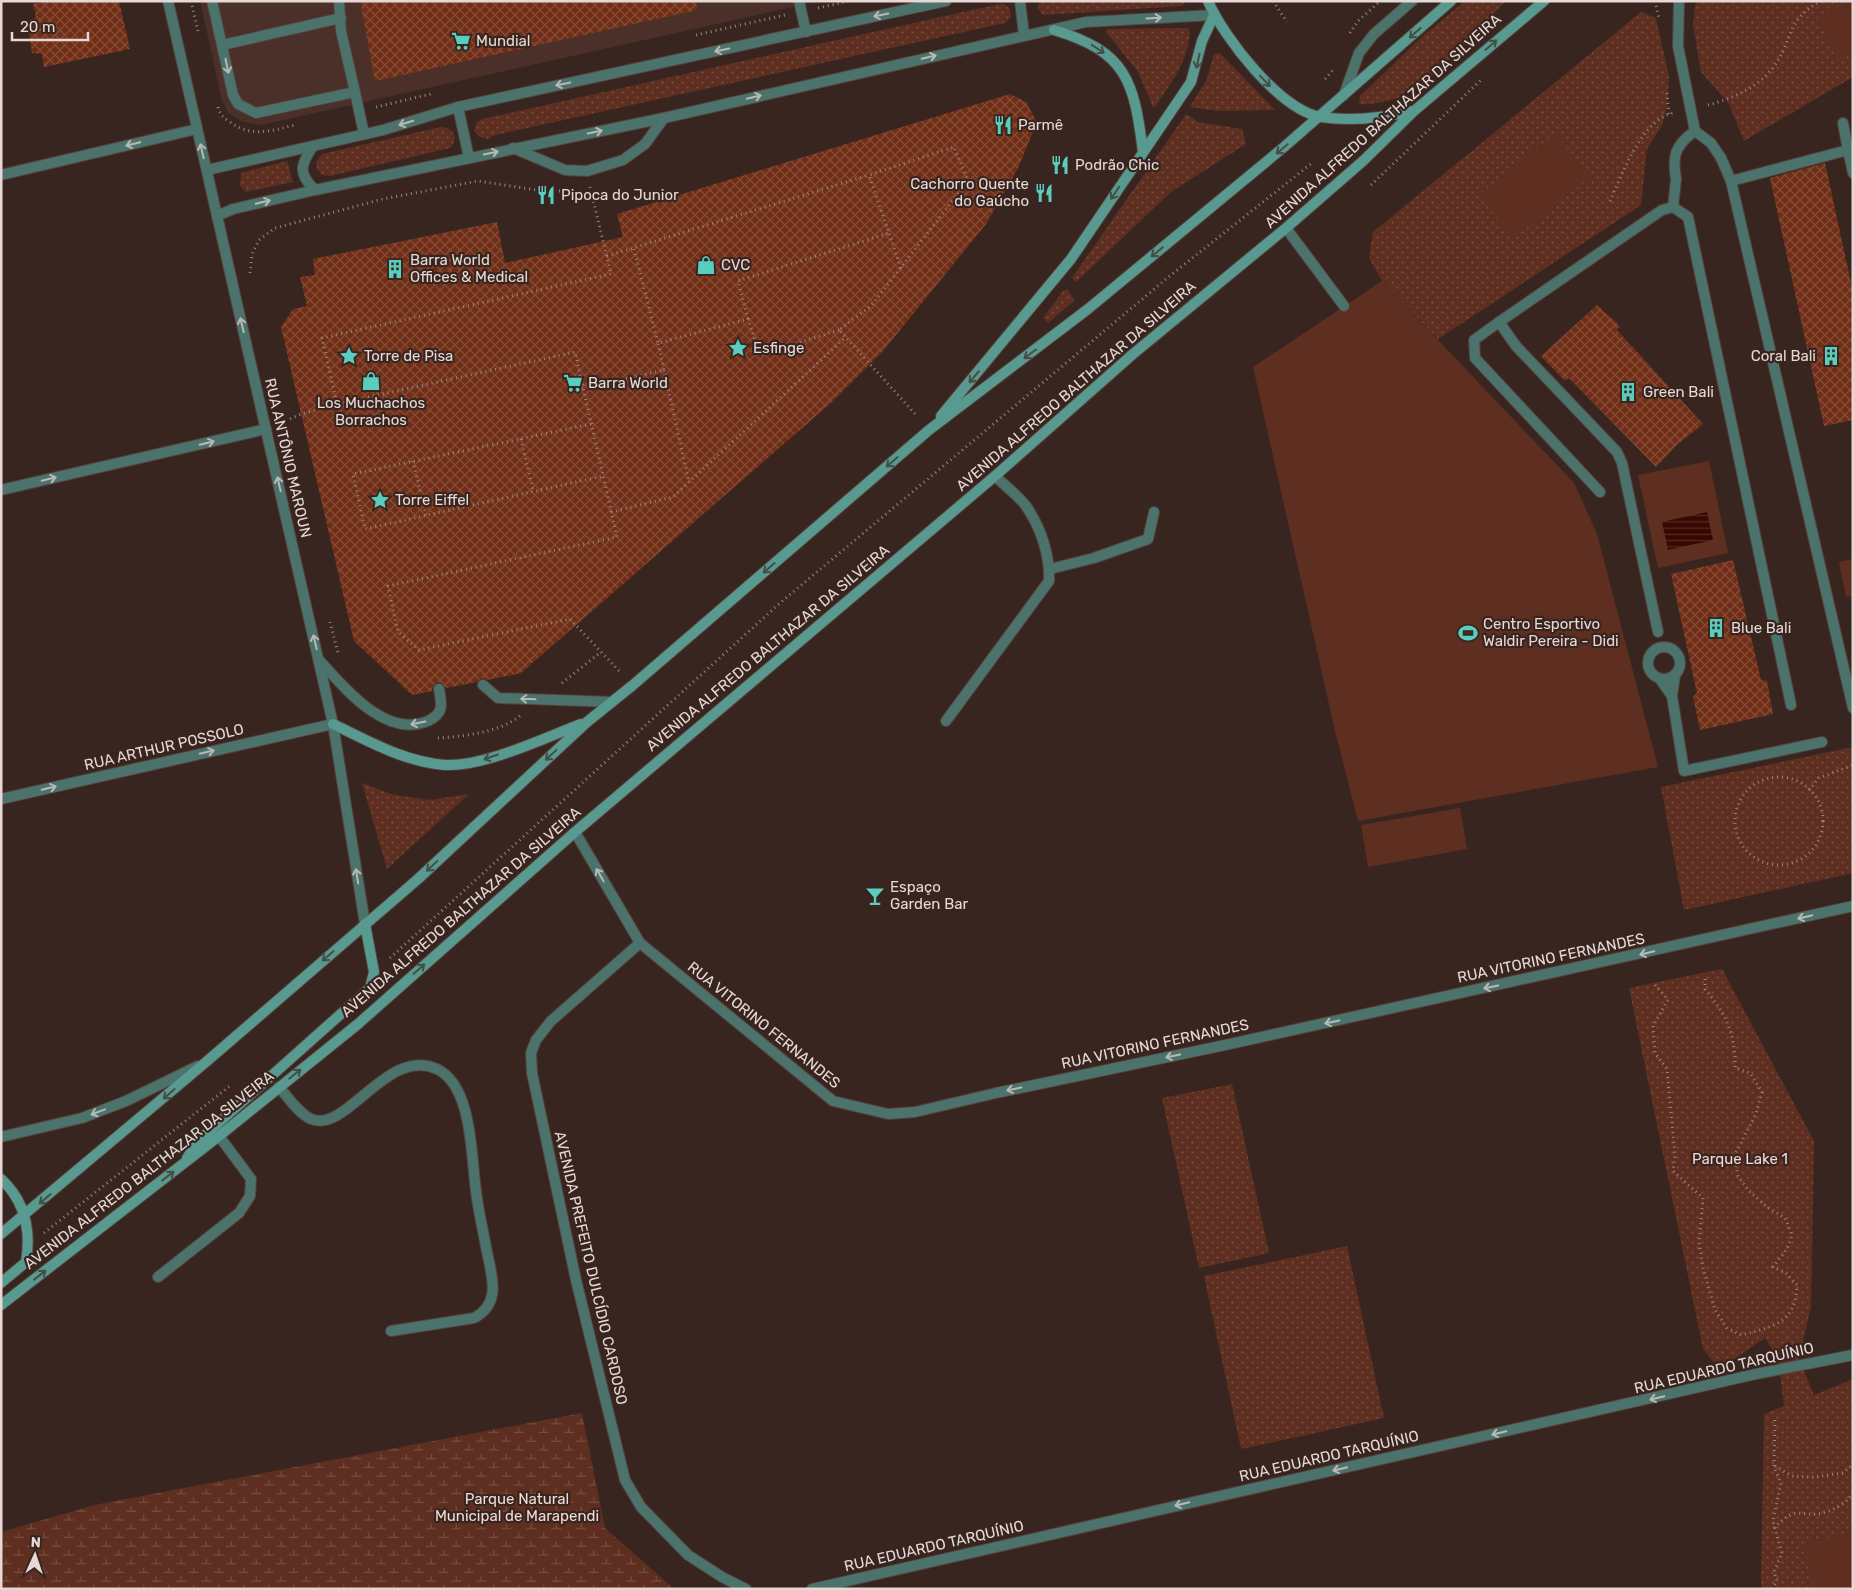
<svg xmlns="http://www.w3.org/2000/svg" width="1854" height="1590" font-family="Rubik,sans-serif">
  <defs>
    <pattern id="green-dots" width="8" height="8" patternUnits="userSpaceOnUse" patternTransform="scale(1.25)"><rect width="8" height="8" fill="#5e2f20"/><path d="M2 2h.1M6 6h.1" fill="none" stroke="#754c40" stroke-width="1.8" stroke-linecap="round"/></pattern>
    <pattern id="wetland-marsh" width="20" height="14" patternUnits="userSpaceOnUse" patternTransform="scale(1.25)"><rect width="20" height="14" fill="#5e2f20"/><path d="M1 5h8M5 5V1M11 12h8M15 12V8" fill="none" stroke="#754c40"/></pattern>
    <pattern id="water-rules" width="6" height="5" patternUnits="userSpaceOnUse" patternTransform="scale(1.25)"><rect width="6" height="5" fill="#380700"/><path d="M0 2.5h6" fill="none" stroke="#552a24"/></pattern>
    <pattern id="building-cross-hatch" width="8" height="8" patternUnits="userSpaceOnUse" patternTransform="scale(1.25)"><rect width="8" height="8" fill="#712e17"/><path d="M0 0l8 8M0 8l8-8" fill="none" stroke="#854c38"/></pattern>
  </defs>
  <rect width="100%" height="100%" fill="#39251f"/>
  <polygon fill="#4a3028" points="200,1 820,1 261,125 243,122 228,113 221,97"/>
  <g fill="url(#green-dots)">
    <polygon points="1039,1 1184,1 1185,3 1181,6 1043,15 1038,9"/>
    <path d="M1465 1H1506C1479 28 1442 72 1411 92 1400 99 1371 106 1359 104L1360 96 1424 35Z"/>
    <polygon points="1698,1 1853,1 1853,77 1744,141 1729,104 1701,72 1693,25 1695,5"/>
    <polygon points="999,4 1004,4 1010,9 1011,17 1005,23 495,135 488,139 479,137 474,131 477,122 483,119"/>
    <polygon points="1641,12 1656,18 1669,77 1667,107 1662,125 1647,149 1641,205 1438,339 1382,281 1369,258 1373,232"/>
    <path d="M1187 28 1190 32C1187 63 1173 80 1156 106L1153 107 1138 72 1106 32 1107 29Z"/>
    <polygon points="1220,53 1275,110 1218,111 1190,107 1207,79 1214,54"/>
    <polygon points="1186,114 1198,122 1242,129 1246,144 1171,192 1076,282 1072,278"/>
    <path d="M441 127C454 128 459 138 450 148L330 176 322 175 317 169 316 162 322 154Z"/>
    <polygon points="287,161 293,182 246,192 240,186 241,173"/>
    <polygon points="1067,289 1075,300 1048,323 1043,318 1063,291"/>
    <polygon points="1853,747 1853,873 1684,910 1661,787"/>
    <polygon points="362,783 394,795 430,800 469,794 387,869"/>
    <polygon points="1722,969 1814,1141 1811,1307 1799,1359 1814,1395 1853,1379 1853,1589 1761,1589 1764,1414 1784,1406 1778,1359 1765,1338 1719,1369 1703,1349 1629,988"/>
    <polygon points="1232,1084 1269,1253 1199,1268 1162,1098"/>
    <polygon points="1347,1246 1384,1418 1241,1449 1204,1276"/>
  </g>
  <polygon fill="url(#wetland-marsh)" points="582,1413 605,1528 674,1589 1,1589 1,1532 94,1505"/>
  <g fill="#5e2f20">
    <polygon points="1850,1 1853,1 1853,53 1838,60 1817,17"/>
    <polygon points="1555,133 1591,176 1514,238 1479,195"/>
    <polygon points="1382,281 1574,483 1597,534 1658,767 1358,821 1335,731 1253,367"/>
    <polygon points="1709,461 1728,553 1658,568 1638,475"/>
    <polygon points="1853,559 1853,596 1846,597 1839,562"/>
    <polygon points="1460,808 1467,849 1368,867 1361,825"/>
    <polygon points="1853,1532 1853,1589 1814,1589 1804,1543"/>
  </g>
  <polygon fill="url(#water-rules)" points="1707,512 1713,540 1668,550 1662,522"/>
  <g fill="url(#building-cross-hatch)">
    <polygon points="48,1 119,1 130,49 44,67 42,54 32,53 27,22 36,17 33,4"/>
    <polygon points="360,1 696,1 697,10 375,81"/>
    <polygon points="1010,94 1026,102 1037,122 1018,168 986,224 883,351 832,402 521,673 487,680 481,678 477,682 446,688 442,683 437,682 433,686 432,691 412,695 354,641 281,327 293,309 307,306 300,277 315,275 313,259 497,222 505,263 623,237 617,214"/>
    <polygon points="1825,163 1853,292 1853,420 1824,426 1770,178"/>
    <polygon points="1597,305 1620,326 1617,330 1703,424 1678,444 1656,467 1569,378 1565,381 1541,356"/>
    <polygon points="1733,560 1761,680 1767,681 1773,714 1700,730 1693,697 1697,693 1671,574"/>
  </g>
  <g fill="none" stroke-linecap="round" stroke-linejoin="round">
    <g stroke="#55423c" stroke-width="12">
      <g id="service">
        <polyline points="212,1 233,95 238,104 256,113 355,92 364,134"/>
        <polyline points="339,1 341,31 355,92"/>
        <polyline points="799,1 806,32"/>
        <polyline points="222,45 341,18"/>
        <polyline points="1344,95 1359,53 1374,34 1412,1"/>
        <polyline points="458,107 469,158"/>
        <polyline points="1843,123 1848,150"/>
        <polyline points="513,148 565,170 587,171 623,160 645,144 664,118"/>
        <polyline points="1721,158 1731,181 1853,708"/>
        <polyline points="1676,179 1673,207 1688,217 1791,705"/>
        <polyline points="1731,181 1848,150 1853,173"/>
        <polyline points="1286,228 1344,306"/>
        <polyline points="1499,322 1474,340 1475,358 1600,492"/>
        <polyline points="1050,569 1094,558 1148,539 1154,512"/>
        <polyline points="1658,632 1622,463 1617,452 1516,346 1499,322 1662,210 1673,207"/>
        <circle cx="1664" cy="663" r="16"/>
        <path d="M319 660C344 687 385 739 428 721 444 713 442 705 439 689"/>
        <polyline points="1660,679 1672,696 1675,675"/>
        <polyline points="483,685 498,698 612,702"/>
        <polyline points="1672,696 1684,771 1822,742"/>
        <path d="M946 721 1049 581C1050 555 1041 528 1026 506 1018 495 1005 486 995 476"/>
        <polyline points="158,1277 239,1213 250,1196 251,1179 219,1136"/>
      </g>
    </g>
    <g stroke="#55423c" stroke-width="12">
      <g id="minor">
        <polyline points="1020,1 1024,35"/>
        <polyline points="1679,1 1678,46 1695,131 1711,143 1721,158"/>
        <path d="M313 146C301 164 297 173 315 190"/>
        <polyline points="207,170 383,130 458,107 946,1"/>
        <polyline points="1,175 197,129"/>
        <path d="M1676 179C1672 156 1675 145 1695 131"/>
        <polyline points="217,216 233,209 315,190 664,118 1086,22 1214,15"/>
        <polyline points="1,490 266,429"/>
        <polyline points="1,799 333,724"/>
        <polyline points="575,832 640,943 833,1101 888,1114 915,1112 996,1093 1230,1044 1853,906"/>
        <polyline points="640,943 551,1021 536,1040 531,1053 532,1073 576,1280 625,1480 641,1507 688,1555 722,1577 746,1589"/>
        <path d="M279 1087C288 1097 298 1113 311 1119 347 1134 387 1046 437 1069 473 1086 471 1158 476 1191 478 1210 483 1229 486 1247 491 1274 503 1303 474 1318L391 1331"/>
        <polyline points="812,1589 1756,1374 1853,1355"/>
      </g>
    </g>
    <g stroke="#55423c" stroke-width="12">
      <g id="tertiary">
        <polyline points="168,1 333,724 365,924"/>
        <polyline points="1,1137 82,1118 126,1101 198,1066"/>
      </g>
    </g>
    <g stroke="#55423c" stroke-width="12">
      <g id="secondary">
        <path d="M1208 1C1224 38 1280 110 1321 117 1352 122 1382 118 1413 111"/>
        <path d="M1054 30C1127 52 1134 81 1143 152"/>
        <polyline points="941,416 1071,259 1191,82 1202,41 1214,15"/>
        <path d="M333 724C368 741 405 762 445 765 484 767 544 738 581 724"/>
        <polyline points="187,1158 196,1143 370,988 374,972 365,924"/>
        <path d="M1 1179C25 1201 31 1231 26 1262L1 1283"/>
        <polyline points="1,1234 206,1062 418,879 587,722 633,685 929,430 1088,309 1284,147 1451,1"/>
        <polyline points="1,1305 219,1136 358,1024 575,832 995,476 1133,354 1286,228 1363,161 1414,111 1544,1"/>
      </g>
    </g>
    <g stroke="#978782" stroke-width="3" stroke-dasharray="1 4" stroke-linecap="butt">
      <polyline points="191,1 198,31"/>
      <polyline points="1273,1 1287,22"/>
      <polyline points="1655,1 1659,18"/>
      <polyline points="818,8 849,1"/>
      <polyline points="1350,33 1358,21 1380,1"/>
      <polyline points="696,35 785,15"/>
      <polyline points="1325,79 1334,69"/>
      <polyline points="1667,93 1669,114"/>
      <path d="M1708 105C1731 99 1757 88 1772 69 1794 41 1784 21 1821 1"/>
      <path d="M218 107C220 115 224 118 230 122 252 138 270 131 295 125"/>
      <polyline points="376,107 431,94"/>
      <polyline points="1371,185 1481,80"/>
      <polyline points="590,187 611,274 322,338 337,404 575,352 617,537 388,586 398,632 419,650 570,619 621,673"/>
      <path d="M1610 201C1622 175 1641 120 1673 113"/>
      <polyline points="634,249 658,343 748,319 760,355 839,330"/>
      <polyline points="607,256 869,175"/>
      <polyline points="901,268 869,175 954,147 968,181 871,306 839,330 917,416"/>
      <polyline points="250,273 252,254 259,240 275,228 383,199 478,181 543,191 582,191"/>
      <polyline points="748,319 738,281 889,233"/>
      <polyline points="664,370 689,482"/>
      <polyline points="582,389 664,370 658,343"/>
      <polyline points="281,423 301,414 337,404"/>
      <polyline points="591,424 353,474 365,529 603,476"/>
      <polyline points="521,439 533,490"/>
      <polyline points="413,461 426,515"/>
      <polyline points="611,512 673,497 846,337"/>
      <polyline points="330,622 338,653"/>
      <polyline points="562,683 601,652"/>
      <path d="M438 738C465 736 498 733 520 716"/>
      <circle cx="1779" cy="821" r="44"/>
      <polyline points="1809,790 1819,778 1853,765"/>
      <polyline points="390,958 780,603 1171,275 1312,163"/>
      <path d="M1655 985 1668 1000 1653 1026 1655 1053 1667 1069 1675 1155 1673 1171 1703 1198 1699 1243 1703 1268 1715 1310 1727 1328 1741 1335C1773 1327 1796 1323 1797 1285L1786 1273 1773 1267 1787 1249 1792 1235 1785 1218 1767 1207 1748 1190 1738 1176 1734 1156 1756 1114 1762 1092 1750 1073 1735 1068C1736 1035 1726 1014 1705 989V975"/>
      <polyline points="44,1233 231,1085"/>
      <polyline points="1775,1466 1792,1476 1814,1477 1843,1473 1853,1464"/>
      <path d="M1774 1528C1780 1522 1785 1517 1793 1514 1801 1512 1809 1515 1817 1514 1830 1512 1848 1504 1853 1492"/>
      <polyline points="1772,1589 1777,1581 1774,1572 1782,1553 1773,1521 1781,1483 1774,1467 1775,1419"/>
    </g>
    <use href="#service" stroke="#4b726b" stroke-width="10"/>
    <use href="#minor" stroke="#4b726b" stroke-width="10"/>
    <use href="#tertiary" stroke="#4b726b" stroke-width="10"/>
    <use href="#secondary" stroke="#599a90" stroke-width="10"/>
  </g>
  <defs><path id="oneway-shaft" d="M-6 0H5M1.5-3L5.5 0L1.5 3" fill="none" stroke-width="1.6" stroke-linecap="round" stroke-linejoin="round" transform="scale(1.25)"/></defs>
  <g stroke="#b8b9b4">
    <use href="#oneway-shaft" transform="translate(881 15) rotate(168)"/>
    <use href="#oneway-shaft" transform="translate(1154 18) rotate(-3)"/>
    <use href="#oneway-shaft" transform="translate(722 50) rotate(168)"/>
    <use href="#oneway-shaft" transform="translate(929 57) rotate(-13)"/>
    <use href="#oneway-shaft" transform="translate(227 66) rotate(78)"/>
    <use href="#oneway-shaft" transform="translate(563 84) rotate(168)"/>
    <use href="#oneway-shaft" transform="translate(754 97) rotate(-13)"/>
    <use href="#oneway-shaft" transform="translate(406 123) rotate(163)"/>
    <use href="#oneway-shaft" transform="translate(595 132) rotate(-11)"/>
    <use href="#oneway-shaft" transform="translate(133 144) rotate(167)"/>
    <use href="#oneway-shaft" transform="translate(202 151) rotate(-103)"/>
    <use href="#oneway-shaft" transform="translate(491 153) rotate(-12)"/>
    <use href="#oneway-shaft" transform="translate(263 202) rotate(-13)"/>
    <use href="#oneway-shaft" transform="translate(242 325) rotate(-103)"/>
    <use href="#oneway-shaft" transform="translate(207 443) rotate(-13)"/>
    <use href="#oneway-shaft" transform="translate(49 479) rotate(-13)"/>
    <use href="#oneway-shaft" transform="translate(279 484) rotate(-103)"/>
    <use href="#oneway-shaft" transform="translate(315 642) rotate(-103)"/>
    <use href="#oneway-shaft" transform="translate(528 699) rotate(-178)"/>
    <use href="#oneway-shaft" transform="translate(418 723) rotate(169)"/>
    <use href="#oneway-shaft" transform="translate(207 752) rotate(-13)"/>
    <use href="#oneway-shaft" transform="translate(49 788) rotate(-13)"/>
    <use href="#oneway-shaft" transform="translate(600 875) rotate(-120)"/>
    <use href="#oneway-shaft" transform="translate(357 876) rotate(-99)"/>
    <use href="#oneway-shaft" transform="translate(1805 917) rotate(167)"/>
    <use href="#oneway-shaft" transform="translate(1647 953) rotate(167)"/>
    <use href="#oneway-shaft" transform="translate(1491 987) rotate(168)"/>
    <use href="#oneway-shaft" transform="translate(1332 1022) rotate(168)"/>
    <use href="#oneway-shaft" transform="translate(1173 1056) rotate(168)"/>
    <use href="#oneway-shaft" transform="translate(1014 1089) rotate(168)"/>
    <use href="#oneway-shaft" transform="translate(98 1112) rotate(159)"/>
    <use href="#oneway-shaft" transform="translate(1657 1398) rotate(167)"/>
    <use href="#oneway-shaft" transform="translate(1499 1433) rotate(167)"/>
    <use href="#oneway-shaft" transform="translate(1340 1469) rotate(167)"/>
    <use href="#oneway-shaft" transform="translate(1182 1504) rotate(167)"/>
  </g>
  <g stroke="#444e47">
    <use href="#oneway-shaft" transform="translate(1415 33) rotate(139)"/>
    <use href="#oneway-shaft" transform="translate(1491 45) rotate(-41)"/>
    <use href="#oneway-shaft" transform="translate(1098 49) rotate(34)"/>
    <use href="#oneway-shaft" transform="translate(1198 61) rotate(102)"/>
    <use href="#oneway-shaft" transform="translate(1265 81) rotate(46)"/>
    <use href="#oneway-shaft" transform="translate(1282 149) rotate(140)"/>
    <use href="#oneway-shaft" transform="translate(1115 193) rotate(124)"/>
    <use href="#oneway-shaft" transform="translate(1157 252) rotate(141)"/>
    <use href="#oneway-shaft" transform="translate(1030 354) rotate(143)"/>
    <use href="#oneway-shaft" transform="translate(974 377) rotate(130)"/>
    <use href="#oneway-shaft" transform="translate(892 462) rotate(139)"/>
    <use href="#oneway-shaft" transform="translate(769 568) rotate(139)"/>
    <use href="#oneway-shaft" transform="translate(551 755) rotate(137)"/>
    <use href="#oneway-shaft" transform="translate(491 757) rotate(161)"/>
    <use href="#oneway-shaft" transform="translate(432 866) rotate(137)"/>
    <use href="#oneway-shaft" transform="translate(328 956) rotate(139)"/>
    <use href="#oneway-shaft" transform="translate(419 969) rotate(-41)"/>
    <use href="#oneway-shaft" transform="translate(295 1074) rotate(-39)"/>
    <use href="#oneway-shaft" transform="translate(169 1094) rotate(139)"/>
    <use href="#oneway-shaft" transform="translate(168 1176) rotate(-38)"/>
    <use href="#oneway-shaft" transform="translate(45 1199) rotate(139)"/>
    <use href="#oneway-shaft" transform="translate(40 1275) rotate(-38)"/>
  </g>
  <defs>
    <g id="supermarket-bare" transform="scale(1.5)"><path d="M-6-5.5h2.5l.6 2H6L4.5 2H-2.5L-4.4-4H-6ZM-1.5 3.2a1.3 1.3 0 1 0 .1 0ZM3 3.2a1.3 1.3 0 1 0 .1 0Z" fill="#59cebe" stroke="#39251f" stroke-width="2.5" paint-order="stroke"/></g>
    <g id="restaurant-bare" transform="scale(1.5)"><path d="M-5-6h1v4h1v-4h1v4h1v-4h1v5L-1.5 .5V6h-2V.5L-5-1ZM5-6V6H3V1.5H1.5Q1.5-4 5-6Z" fill="#59cebe" stroke="#39251f" stroke-width="2.5" paint-order="stroke"/></g>
    <g id="shop-bare" transform="scale(1.5)"><path d="M-5-2.5h2.3a2.7 3.5 0 0 1 5.4 0H5L5.5 6h-11ZM-1.5-2.5h3a1.5 2.3 0 0 0-3 0Z" fill="#59cebe" stroke="#39251f" stroke-width="2.5" paint-order="stroke"/></g>
    <g id="building-bare" transform="scale(1.5)"><path d="M-4-6H4V6H1V3H-1V6H-4ZM-2.5-4.3h1.7v1.8h-1.7ZM.8-4.3h1.7v1.8H.8ZM-2.5-1h1.7V.8h-1.7ZM.8-1h1.7V.8H.8Z" fill="#59cebe" stroke="#39251f" stroke-width="2.5" paint-order="stroke"/></g>
    <g id="sight-bare" transform="scale(1.5)"><path d="M0-6L1.8-2.2L6-1.7L2.9 1.2L3.7 5.4L0 3.3L-3.7 5.4L-2.9 1.2L-6-1.7L-1.8-2.2Z" fill="#59cebe" stroke="#39251f" stroke-width="2.5" paint-order="stroke"/></g>
    <g id="stadium-bare" transform="scale(1.5)"><path d="M0-5a6.5 5 0 1 0 0 10a6.5 5 0 1 0 0-10ZM-3.5-1.8h7v3.6h-7Z" fill="#59cebe" stroke="#39251f" stroke-width="2.5" paint-order="stroke"/></g>
    <g id="bar-bare" transform="scale(1.5)"><path d="M-6-5H6L.8 .8V4.5H3.5V6h-7V4.5H-.8V.8Z" fill="#59cebe" stroke="#39251f" stroke-width="2.5" paint-order="stroke"/></g>
  </defs>
  <g fill-rule="evenodd">
    <use href="#supermarket-bare" x="461" y="41"/>
    <use href="#restaurant-bare" x="1003" y="125"/>
    <use href="#restaurant-bare" x="1060" y="165"/>
    <use href="#restaurant-bare" x="1044" y="193"/>
    <use href="#restaurant-bare" x="546" y="195"/>
    <use href="#shop-bare" x="706" y="265"/>
    <use href="#building-bare" x="395" y="269"/>
    <use href="#sight-bare" x="738" y="348"/>
    <use href="#sight-bare" x="349" y="356"/>
    <use href="#building-bare" x="1831" y="356"/>
    <use href="#shop-bare" x="371" y="381"/>
    <use href="#supermarket-bare" x="573" y="383"/>
    <use href="#building-bare" x="1628" y="392"/>
    <use href="#sight-bare" x="380" y="500"/>
    <use href="#building-bare" x="1716" y="628"/>
    <use href="#stadium-bare" x="1468" y="633"/>
    <use href="#bar-bare" x="875" y="896"/>
  </g>
  <g text-anchor="middle" dominant-baseline="central" stroke-width="4.5" stroke-linejoin="round" paint-order="stroke">
    <g font-size="15" fill="#e6d8d4" stroke="#39251f" text-anchor="start">
      <text x="476" y="41">Mundial</text>
      <text x="1018" y="125">Parmê</text>
      <text x="1075" y="165">Podrão Chic</text>
      <text x="1029" y="184" text-anchor="end">Cachorro Quente<tspan x="1029" dy="17">do Gaúcho</tspan></text>
      <text x="561" y="195">Pipoca do Junior</text>
      <text x="410" y="260">Barra World<tspan x="410" dy="17">Offices &amp; Medical</tspan></text>
      <text x="721" y="265">CVC</text>
      <text x="753" y="348">Esfinge</text>
      <text x="364" y="356">Torre de Pisa</text>
      <text x="1816" y="356" text-anchor="end">Coral Bali</text>
      <text x="588" y="383">Barra World</text>
      <text x="1643" y="392">Green Bali</text>
      <text x="371" y="403" text-anchor="middle">Los Muchachos<tspan x="371" dy="17">Borrachos</tspan></text>
      <text x="395" y="500">Torre Eiffel</text>
      <text x="1483" y="624">Centro Esportivo<tspan x="1483" dy="17">Waldir Pereira - Didi</tspan></text>
      <text x="1731" y="628">Blue Bali</text>
      <text x="890" y="887">Espaço<tspan x="890" dy="17">Garden Bar</tspan></text>
    </g>
    <g font-size="15" fill="#e6d8d4" stroke="#39251f">
      <text transform="translate(1383 121) rotate(-42)">AVENIDA ALFREDO BALTHAZAR DA SILVEIRA</text>
      <text transform="translate(1076 386) rotate(-41)">AVENIDA ALFREDO BALTHAZAR DA SILVEIRA</text>
      <text transform="translate(288 458) rotate(77)">RUA ANTÔNIO MAROUN</text>
      <text transform="translate(768 648) rotate(-40)">AVENIDA ALFREDO BALTHAZAR DA SILVEIRA</text>
      <text transform="translate(164 747) rotate(-13)">RUA ARTHUR POSSOLO</text>
      <text transform="translate(461 912) rotate(-41)">AVENIDA ALFREDO BALTHAZAR DA SILVEIRA</text>
      <text transform="translate(1551 958) rotate(-12)">RUA VITORINO FERNANDES</text>
      <text transform="translate(764 1025) rotate(39)">RUA VITORINO FERNANDES</text>
      <text transform="translate(1155 1044) rotate(-12)">RUA VITORINO FERNANDES</text>
      <text transform="translate(149 1170) rotate(-38)">AVENIDA ALFREDO BALTHAZAR DA SILVEIRA</text>
      <text transform="translate(591 1268) rotate(77)">AVENIDA PREFEITO DULCÍDIO CARDOSO</text>
      <text transform="translate(1724 1368) rotate(-13)">RUA EDUARDO TARQUÍNIO</text>
      <text transform="translate(1329 1456) rotate(-13)">RUA EDUARDO TARQUÍNIO</text>
      <text transform="translate(934 1546) rotate(-13)">RUA EDUARDO TARQUÍNIO</text>
    </g>
    <g font-size="15" fill="#f0dad3" stroke="#39251f">
      <text x="1740" y="1159">Parque Lake 1</text>
      <text x="517" y="1499">Parque Natural<tspan x="517" dy="17">Municipal de Marapendi</tspan></text>
    </g>
  </g>
  <rect width="1854" height="1590" fill="none" stroke="#e6d8d4" stroke-width="5"/>
  <g transform="translate(35 1555) rotate(3)" stroke="#39251f" stroke-width="4" paint-order="stroke">
  <path d="M0-4L9 19L0 12L-9 19Z" fill="#e6d8d4"/>
  <text y="-8" font-size="14" font-weight="bold" text-anchor="middle" fill="#e6d8d4">N</text>
  </g>
  <path d="M12 32v8h76v-8" fill="none" stroke="#e6d8d4" stroke-width="2.5"/>
  <text x="20" y="32" font-size="15" fill="#e6d8d4" stroke="#39251f" stroke-width="4" paint-order="stroke">20 m</text>
</svg>
